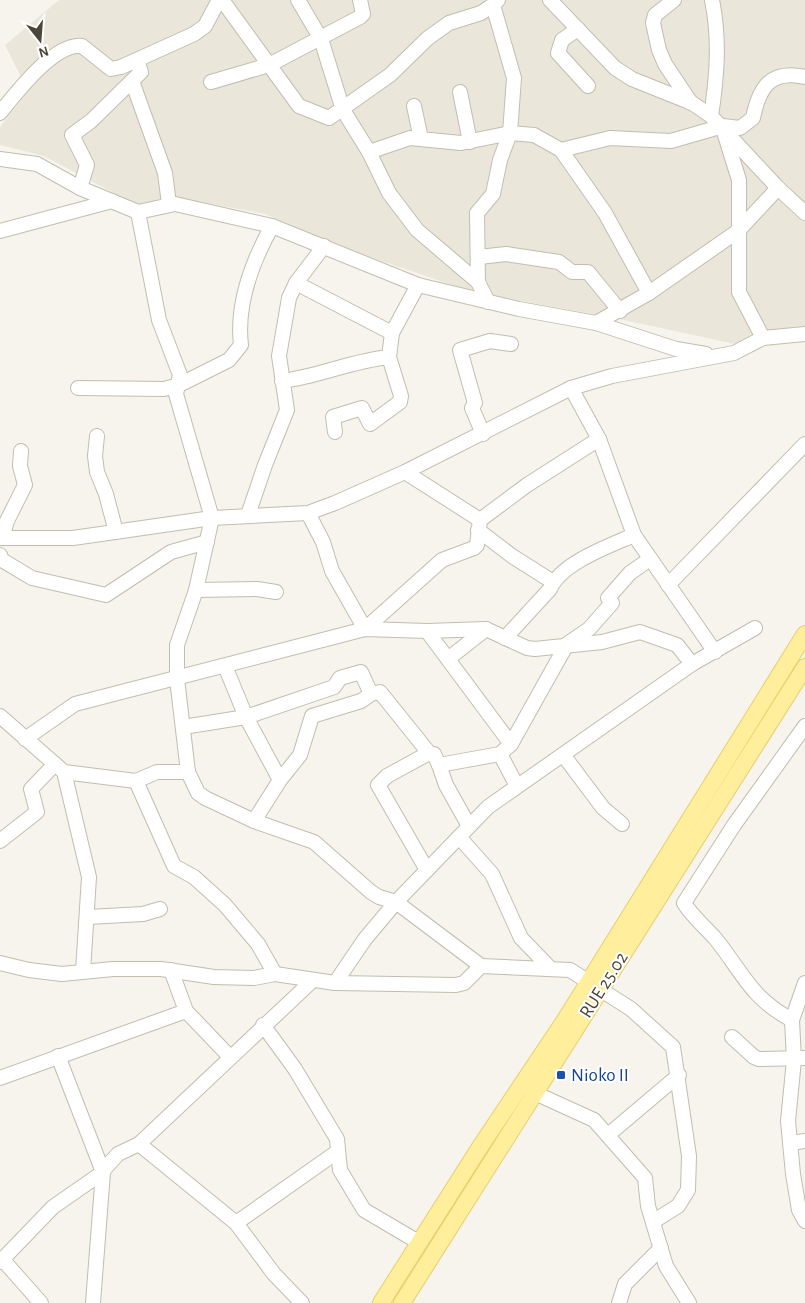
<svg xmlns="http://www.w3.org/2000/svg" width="805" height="1303" font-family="'Alegreya Sans',sans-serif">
  <rect width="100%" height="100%" fill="#f6f4ec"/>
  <polygon fill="#eae7da" points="59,0 805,0 805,334 782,335 735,344 619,319 469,291 347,249 265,214 169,196 138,206 44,156 0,145 0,127 28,91 5,45"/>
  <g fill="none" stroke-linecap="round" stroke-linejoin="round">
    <g stroke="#c2bdae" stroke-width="16">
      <g id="minor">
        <polyline points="222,0 299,106 329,118 390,75 428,38 449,23 481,13 493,5"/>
        <polyline points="298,0 321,39 343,110 369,152 389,193 417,230 478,282 488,302"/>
        <polyline points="498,0 493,5 514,78 510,133 534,135 561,150 605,213 649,293"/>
        <polyline points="550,0 615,68 632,79 692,103 711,116 778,188 805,213"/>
        <polyline points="674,0 655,15 653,23 659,50 665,64 691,103"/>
        <polyline points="578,29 562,40 558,53 588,86"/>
        <polyline points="132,81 165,173 169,204"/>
        <polyline points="211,82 269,65 360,17 363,14 360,0"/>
        <polyline points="460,92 470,142"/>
        <polyline points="414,106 421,139"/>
        <path d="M0 113C16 93 54 43 82 46L111 69 121 67 194 34 205 26 219 0"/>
        <path d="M711 116C717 77 720 39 712 0"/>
        <polyline points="724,132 739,180 739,292 763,338"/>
        <path d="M561 150 610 138 671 141 723 126 740 128 753 118C759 88 770 69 805 77"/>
        <polyline points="369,152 410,138 461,143 510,133 500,160 493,194 477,213 478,282"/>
        <polyline points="0,159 37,164 80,188 138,212 175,204 272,226 418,285 519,309 596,323 676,349 706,354"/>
        <polyline points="80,188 87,165 72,135 91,121 141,72 137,60"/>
        <polyline points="138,212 159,320 180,375 176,394 212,518 196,590 177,645 177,679 188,772 198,793 205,798 254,821 314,842 371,892 379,897 396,902 481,966"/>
        <polyline points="0,231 112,201"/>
        <polyline points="479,257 506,254 559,262 572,272 588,272 620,311"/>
        <polyline points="296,283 392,333"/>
        <polyline points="596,323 649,293 738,231 778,188"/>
        <path d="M282 381C320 376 351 361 389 357"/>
        <path d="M78 388 164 389 179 385 229 360 241 345C236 303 252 262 272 226"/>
        <polyline points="571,388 599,439 634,535 715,652"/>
        <polyline points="335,432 333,417 362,408 370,424 400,402 401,396 389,357 392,333 418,285"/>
        <polyline points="483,434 472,408 475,403 460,350 490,341 511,344"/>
        <polyline points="97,436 95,456 97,472 106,494 116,532"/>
        <polyline points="405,472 480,520"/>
        <polyline points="308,513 323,542 332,571 365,629 442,560 474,548 477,545 480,520 527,485 599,439"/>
        <polyline points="248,515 265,465 287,410 279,356 289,298 296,283 324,246"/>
        <polyline points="478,530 512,556 553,582"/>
        <polyline points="0,538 73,538 212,518 308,513 335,503 405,472 571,388 612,376 734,353 763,338 805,334"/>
        <polyline points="2,538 7,521 25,485 20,466 21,451"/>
        <polyline points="0,555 2,560 32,578 106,595 171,552 207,542"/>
        <polyline points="668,585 805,444"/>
        <polyline points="196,590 257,589 276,592"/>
        <polyline points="427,631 511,744"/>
        <path d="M505 638 550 589C561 563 609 546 634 535"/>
        <polyline points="448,659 486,629"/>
        <polyline points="225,666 246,717 280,780"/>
        <polyline points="0,716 64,772 89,877 83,971"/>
        <polyline points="183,727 246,717 334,687 340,678 361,672 371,694"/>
        <polyline points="25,739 75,704 365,629 427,631 486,629 527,648 535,649 602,642 640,632 677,645 692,664"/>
        <polyline points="500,754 517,786"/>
        <polyline points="564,756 603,808 622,824"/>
        <polyline points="439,765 446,785 469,826"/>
        <polyline points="64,772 136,781 157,772 188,772"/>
        <polyline points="136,781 174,866 194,877 225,905 258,944 275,974"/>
        <polyline points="254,821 280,780 300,755 312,716 361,701 371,694 380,692 429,753 434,754 439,765 500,754 511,744 567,644 589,629 612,603 608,598 630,573 650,559"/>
        <polyline points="459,837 492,874 521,938 551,969"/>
        <polyline points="0,841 37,812 31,789 55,764"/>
        <polyline points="427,870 378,785 387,776 429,753"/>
        <polyline points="88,917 143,914 160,909"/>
        <polyline points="0,963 29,970 62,974 113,969 161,969 214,977 254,978 275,974 335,983 456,985 464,983 481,966 570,970 631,1009 673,1047 689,1156 688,1190 678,1206 654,1221"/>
        <polyline points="171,970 186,1011 230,1057"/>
        <polyline points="335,983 365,939 396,902 488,807 692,664 755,628"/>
        <polyline points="805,983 792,1020 794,1060 788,1121 793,1174 799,1210 805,1221"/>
        <path d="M792 1020C749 997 743 972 714 937 704 926 691 915 684 903L734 825 805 726"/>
        <polyline points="263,1025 295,1069 337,1139 340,1170 364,1210 420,1243"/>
        <polyline points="732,1037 754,1057 759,1059 805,1058"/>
        <polyline points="58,1056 103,1172 93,1303"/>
        <polyline points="0,1078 186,1011"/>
        <polyline points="537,1094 594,1120 645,1178 648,1206 666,1266 689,1303"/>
        <polyline points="608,1135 679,1075"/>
        <polyline points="790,1143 805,1141"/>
        <polyline points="139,1144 236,1223 274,1274 302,1303"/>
        <polyline points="236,1223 337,1152"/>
        <polyline points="3,1260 41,1303"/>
        <polyline points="0,1262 53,1207 99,1175 118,1154 139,1144 312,981"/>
        <polyline points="619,1303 625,1284 661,1248"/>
      </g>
    </g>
    <g stroke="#e6cf6a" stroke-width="18">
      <g id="major">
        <polyline points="381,1303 480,1147 565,1020 805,634"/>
        <polyline points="402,1303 805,667"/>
      </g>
    </g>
    <use href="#minor" stroke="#fff" stroke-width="14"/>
    <use href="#major" stroke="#ffee9c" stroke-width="16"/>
  </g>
  <rect fill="#1a4fb4" stroke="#fff" stroke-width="2" x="556" y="1070" width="10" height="10" rx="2.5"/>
  <g text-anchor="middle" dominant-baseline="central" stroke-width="4" stroke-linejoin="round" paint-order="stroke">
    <g font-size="19" fill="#4b4639" stroke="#fff">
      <text transform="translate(604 985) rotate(-58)">RUE 25.02</text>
    </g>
    <g font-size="19" fill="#164399" stroke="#fff" text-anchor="start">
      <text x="571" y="1075">Nioko II</text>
    </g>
  </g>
  <g transform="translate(40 40) rotate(163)" stroke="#ffffff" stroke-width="4" paint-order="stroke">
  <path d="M0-4L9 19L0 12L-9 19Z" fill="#4b4639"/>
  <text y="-8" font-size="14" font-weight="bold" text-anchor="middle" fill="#4b4639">N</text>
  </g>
</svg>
